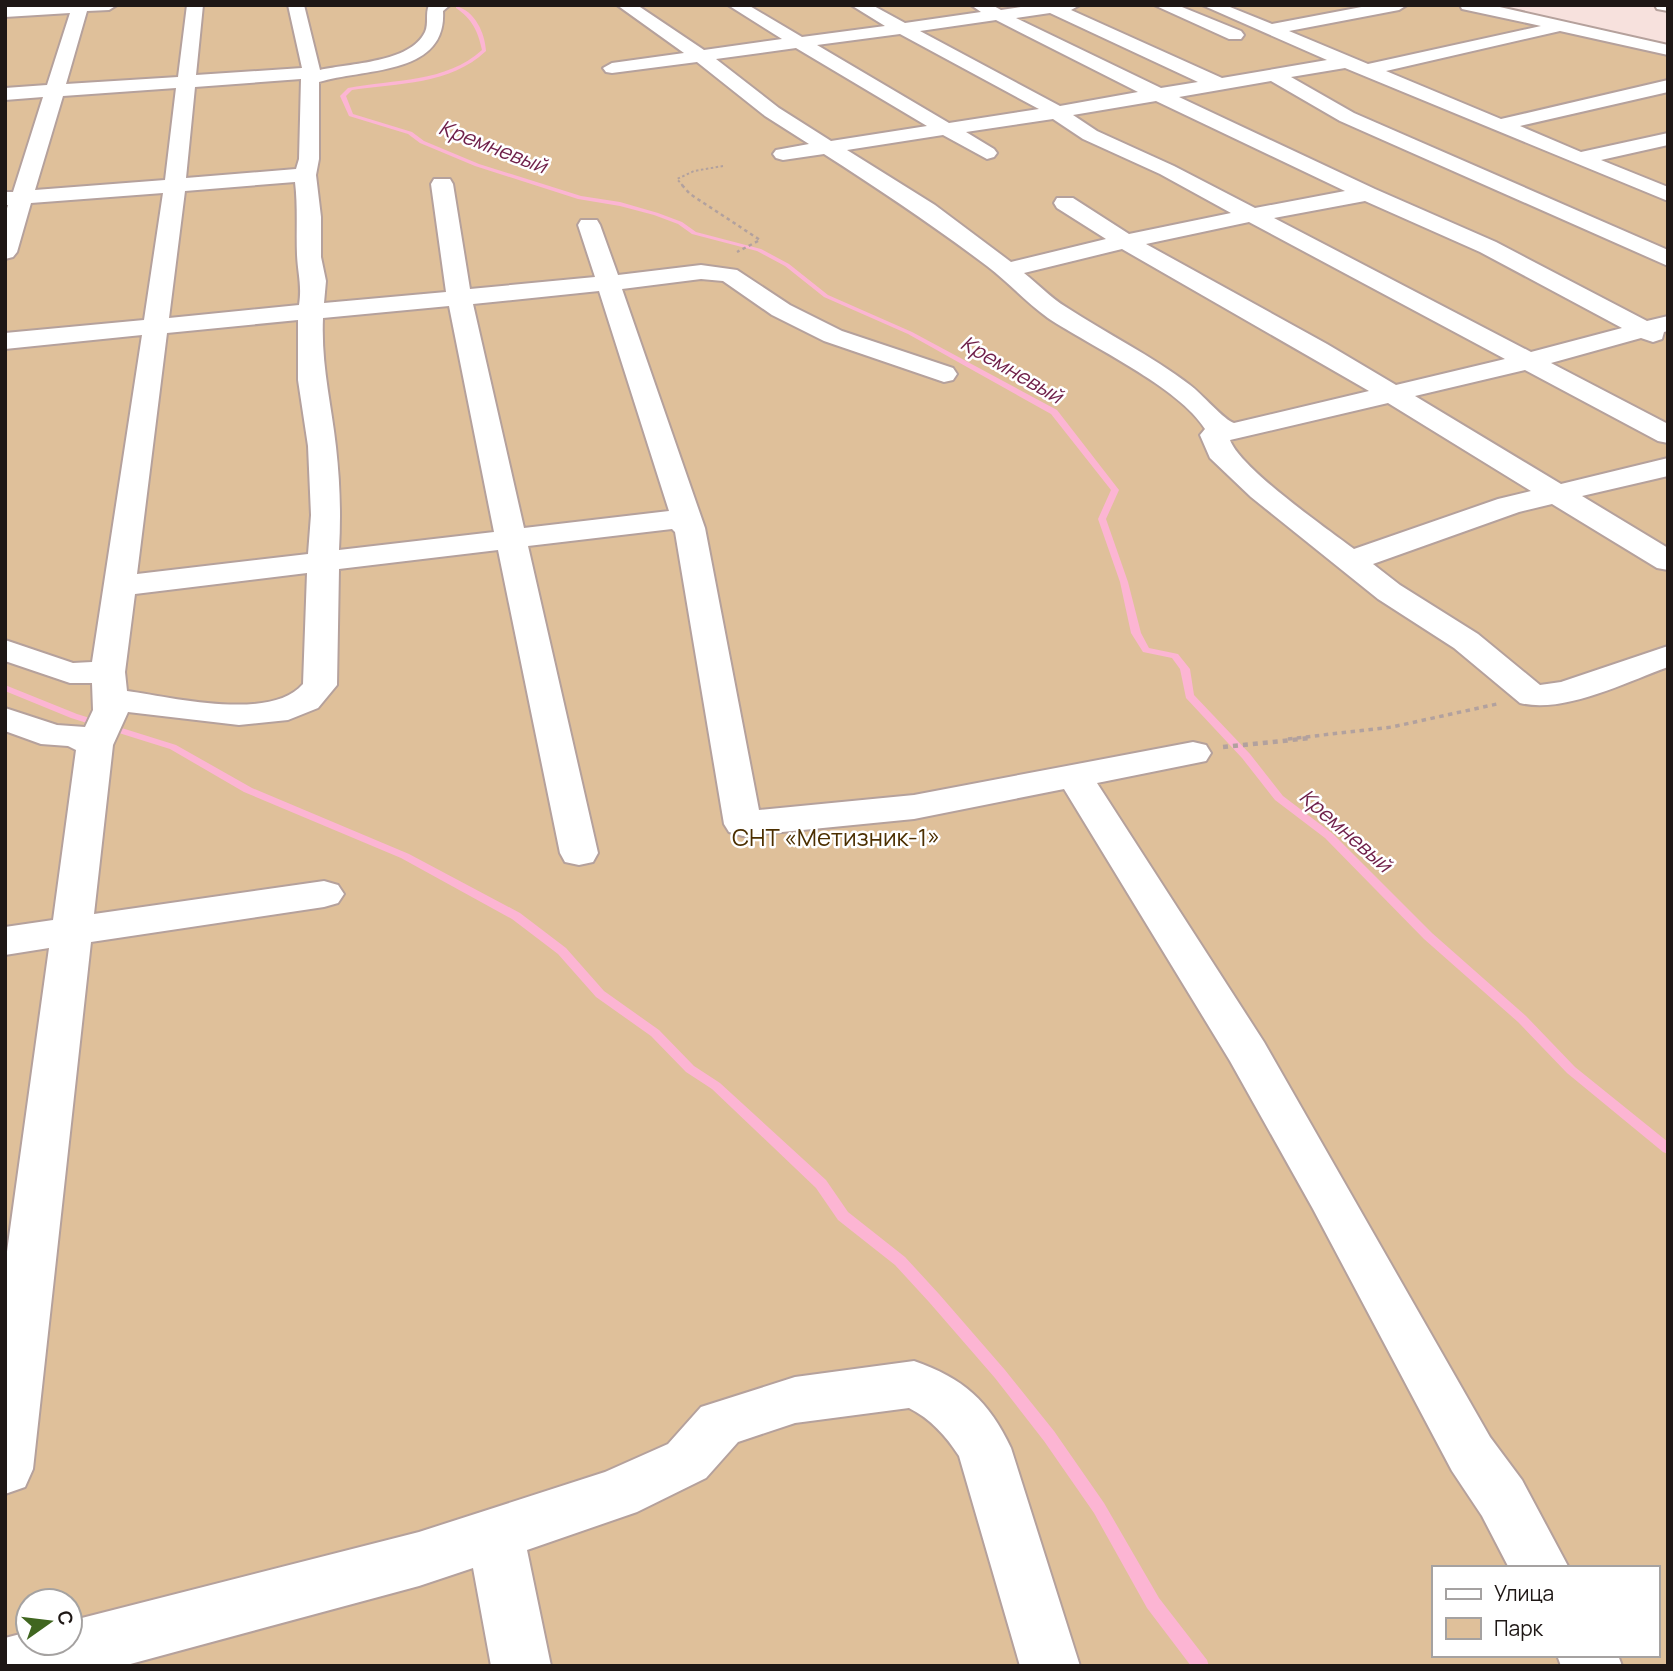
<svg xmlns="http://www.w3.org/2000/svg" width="1673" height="1671" font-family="Manrope,sans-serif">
  <rect width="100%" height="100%" fill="#f7e1dd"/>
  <path fill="#dfc09a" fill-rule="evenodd" d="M5 5H1488L1668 46V1666H5ZM1433 1568H1657V1655H1433ZM28 1601H70V1643H28Z"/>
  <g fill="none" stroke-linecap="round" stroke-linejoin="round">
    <g fill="#fcb5d3" fill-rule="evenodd">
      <path d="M456 6C475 11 485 33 486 51 450 85 398 83 352 90L346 96 353 114 412 132 424 141 479 164 581 196 620 202 658 213 682 222 696 232 761 249 789 264 828 295 912 332 1057 410 1119 490 1106 519 1128 582 1141 633 1149 648 1178 654 1190 669 1194 695 1250 754 1283 796 1333 834 1432 933 1526 1016 1575 1067 1668 1142V1154L1663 1152 1567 1073 1518 1022 1424 939 1325 838 1275 800 1242 758 1186 698 1180 669 1172 658 1143 652 1131 633 1120 582 1098 519 1111 490 1051 414 908 334 824 297 785 266 757 251 692 234 678 224 654 215 620 206 578 199 475 166 420 143 408 134 349 116 340 96 348 88C394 79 446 83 482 50 478 31 472 19 456 8Z"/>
      <polygon points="5,685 77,714 176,745 252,788 409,854 520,913 566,948 604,991 659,1030 694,1066 720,1083 826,1180 848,1212 905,1257 939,1294 1005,1370 1054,1431 1104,1503 1159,1598 1207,1660 1209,1666 1191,1666 1147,1608 1094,1513 1044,1441 995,1378 929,1302 895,1265 838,1220 816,1188 712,1089 686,1072 651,1036 596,997 558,954 512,919 401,858 244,792 170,749 71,718 5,691"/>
    </g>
    <g stroke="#b5a19c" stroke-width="4">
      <g id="minor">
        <path d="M31 5H117L109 10 87 11 66 84 178 77 187 5H203L196 75 302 68 288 5H304L320 70C350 63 410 63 425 32 429 23 425 14 429 5H450L443 11C447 76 363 68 319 82V159L316 175 321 217V257L326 281 324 303 446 292 431 184 434 179H450L453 184 470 289 595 277 578 225 581 220H597L600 225 618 275 701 265 737 270 790 305 842 331 953 368 957 374 953 380 944 382 824 341 772 315 723 281 701 279 622 289 705 528 759 810 914 795 1193 742 1206 745 1211 753 1206 761 1097 783 1264 1042 1490 1437 1522 1480 1569 1568H1509L1482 1516 1452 1471 1313 1209 1230 1061 1064 789 914 819 743 836 729 832 724 824 675 532 672 529 528 546 598 853 593 862 579 865 565 862 560 853 498 550 339 569 337 685 318 708 288 720 239 725 128 712 113 745 94 914 324 881 338 885 344 894 338 903 324 907 91 942 33 1469 25 1487 5 1494V1266L49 948 5 955V927L53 920 76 750 68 746 41 744 5 731V708L57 725 85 727 93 710 92 683H70L5 661V640L73 663 92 662 142 335 5 349V333L144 320 163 193 31 203 17 252 13 257 5 259V215L8 205H5V192H13L43 97 5 100V88L47 85 70 13 5 17V7ZM301 79 299 159 296 169 186 178 195 87ZM176 88 165 180 35 190 63 96ZM295 182C298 207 296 231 297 255 298 275 302 285 299 305L169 318 185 191ZM599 291 669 511 524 528 473 304ZM449 306 494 532 339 550C341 516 340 482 336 447 331 402 321 365 323 318ZM298 320V380L308 446 311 515 308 554 137 574 167 333ZM307 573 303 684C271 722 171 697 127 691L125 672 135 594Z"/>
        <path d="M617 5H637L704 50 782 39 728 5H748L802 37 885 26 851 5H872L905 23 981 12 971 5H992L1001 10 1034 5H1080L1071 10 1222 78 1327 60 1202 5H1225L1272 24 1372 5H1407L1399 10 1289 31 1368 64 1541 26 1462 9 1460 5H1491L1668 45V55L1560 31 1386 71 1501 119 1668 80V92L1520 126 1581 152 1668 133V145L1601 160 1668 187V201L1345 68 1291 77 1354 113 1668 250V266L1340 121 1271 81 1179 97 1375 189 1496 242 1647 321 1668 316V331L1664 332 1662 339 1653 342 1641 338 1551 363 1668 424V443L1658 441 1525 370 1415 396 1561 484 1668 458V476L1582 496 1668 548V570L1657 568 1552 504 1519 512 1373 564 1400 585 1478 634 1540 685 1561 682 1668 646V667C1626 682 1564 714 1520 703L1454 648 1378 599 1251 497 1210 458 1200 435 1205 429C1179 387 1090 346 1048 318 1027 303 1008 282 987 266 934 226 880 190 824 154L783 160 776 158 773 154 776 150 809 144 765 116 697 62 612 73 606 72 603 68 612 63 684 53ZM1050 13 1198 82 1161 88 1016 18ZM996 20 1138 92 1060 106 920 31ZM900 34 1037 108 1039 109 949 123 817 45ZM796 48 927 126 831 141 779 108 716 59ZM1156 101 1345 191 1255 208 1174 166 1097 131 1073 115ZM1053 119 1083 139 1160 174 1231 213 1129 234 1073 198H1057L1054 203 1057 208 1106 239 1011 262 935 205 847 150 943 135 987 159 994 157 997 153 994 149 966 132ZM1365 201 1480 252 1622 328 1531 352 1274 218ZM1249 222 1505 359 1396 385 1327 344 1146 244ZM1122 249 1369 391 1234 423C1225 421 1201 393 1190 385 1151 355 1107 334 1066 307 1051 298 1038 284 1024 273ZM1388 403 1531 491 1498 499 1354 549C1326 528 1240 468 1230 440Z"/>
        <polygon points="1154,5 1177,5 1241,31 1244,35 1241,39 1229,39"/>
        <polygon points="1655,5 1668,5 1668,11 1657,9"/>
        <path d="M914 1361C963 1378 989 1401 1011 1448L1080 1666H1020L959 1456C946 1436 931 1419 909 1408L795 1423 738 1442 706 1478 637 1512 527 1550 551 1666H491L473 1568 419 1586 123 1666H5V1638L28 1632V1643H70V1621L419 1532 605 1472 668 1444 701 1407 795 1377Z"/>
        <polygon points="1557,1655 1618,1655 1622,1666 1561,1666"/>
      </g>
    </g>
    <polyline stroke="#b2a19e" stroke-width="2" stroke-dasharray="2.5 2.5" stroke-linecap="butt" points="683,186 677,179 694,171 723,166"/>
    <polyline stroke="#b2a19e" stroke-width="2.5" stroke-dasharray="3.5 3.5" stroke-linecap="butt" points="682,185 690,194 760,240 737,252"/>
    <polyline stroke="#b2a19e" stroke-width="3.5" stroke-dasharray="4.5 4.5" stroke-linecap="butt" points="1288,739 1392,727 1497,704"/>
    <polyline stroke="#b2a19e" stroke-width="4.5" stroke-dasharray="5 5" stroke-linecap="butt" points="1223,747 1311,738"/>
    <use href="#minor" fill="#fff" fill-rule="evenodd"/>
  </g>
  <g text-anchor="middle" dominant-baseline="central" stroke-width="5" stroke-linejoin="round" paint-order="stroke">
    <g font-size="21" font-style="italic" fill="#6f1f49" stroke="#fff">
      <text transform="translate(493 146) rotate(21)">Кремневый</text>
      <text transform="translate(1012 369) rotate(30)">Кремневый</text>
      <text transform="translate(1346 830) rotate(41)">Кремневый</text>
    </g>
    <g font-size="24" fill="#4c2f00" stroke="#fff">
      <text x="836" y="836">СНТ «Метизник-1»</text>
    </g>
  </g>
  <rect width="1673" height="1671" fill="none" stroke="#1e1715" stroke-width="14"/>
  <rect x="1432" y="1566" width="228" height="91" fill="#ffffff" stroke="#a5a2a1" stroke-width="2"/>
  <rect x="1446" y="1589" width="35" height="10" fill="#ffffff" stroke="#a5a2a1" stroke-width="2"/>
  <text x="1494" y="1601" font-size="21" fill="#1e1715">Улица</text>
  <rect x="1446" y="1618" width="35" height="21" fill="#dfc09a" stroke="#a5a2a1" stroke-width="2"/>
  <text x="1494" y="1636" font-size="21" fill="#1e1715">Парк</text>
  <g transform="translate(49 1622) rotate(76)"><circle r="33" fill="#ffffff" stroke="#a5a2a1" stroke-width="2"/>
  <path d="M0-5L12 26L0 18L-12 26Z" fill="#406620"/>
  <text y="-10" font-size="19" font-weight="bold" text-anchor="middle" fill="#1e1715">С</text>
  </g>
</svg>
